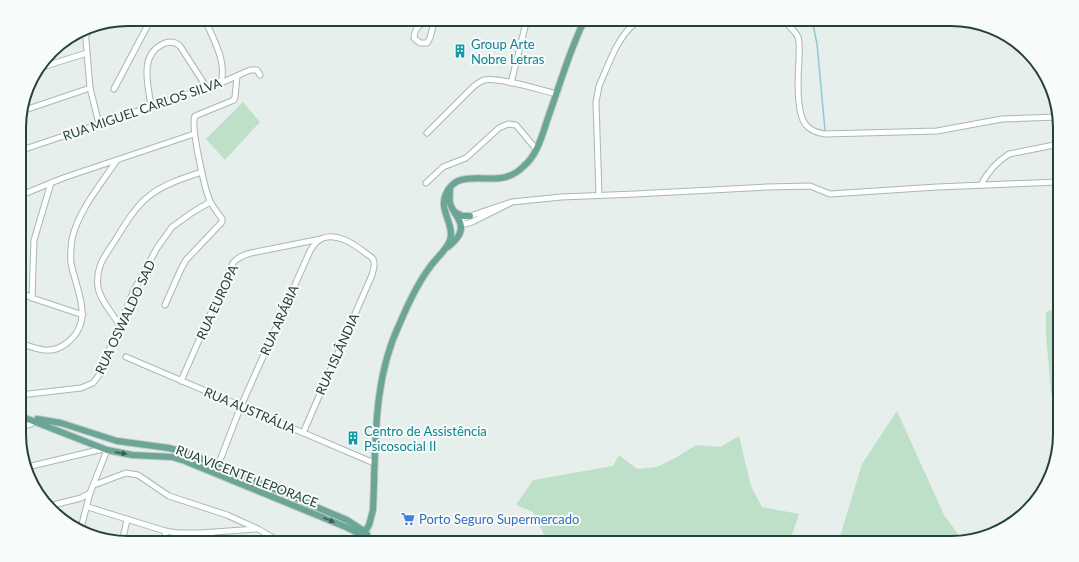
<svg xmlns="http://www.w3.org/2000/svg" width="1079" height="562" font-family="Lato,sans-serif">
  <rect width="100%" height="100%" fill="#e6efeb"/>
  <g fill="#bfe0c8">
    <polygon points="243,102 260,122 225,160 206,139"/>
    <polygon points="1060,306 1060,411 1051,393 1046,334 1046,312"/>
    <polygon points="897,411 944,515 963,541 958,543 842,543 839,540 862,464"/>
    <polygon points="739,436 751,486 762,507 799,514 789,543 548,543 533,512 516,505 533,480 613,466 619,455 637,469 657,467 675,458 696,445 720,447"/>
  </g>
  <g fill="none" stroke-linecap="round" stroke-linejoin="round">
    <polyline stroke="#8ec9d4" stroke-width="1.5" points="812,19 817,44 825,130"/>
    <g stroke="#a8b8b2" stroke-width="7">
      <g id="minor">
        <path d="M205 19C213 40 227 60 221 83"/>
        <path d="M435 19C422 24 415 24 414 38L420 43H427L430 38 435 19"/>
        <path d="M781 19C787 24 795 30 798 37 800 44 799 52 799 59 798 74 796 114 806 125 810 130 818 133 825 134L937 131 1002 119 1059 117"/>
        <polyline points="85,28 90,88 99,124"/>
        <polyline points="86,35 92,26"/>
        <polyline points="39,68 87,53"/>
        <polyline points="511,83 527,19"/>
        <polyline points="114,89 151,19"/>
        <path d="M151 106C148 85 139 55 163 44 169 41 174 41 180 46L207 88"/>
        <polyline points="22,111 90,88"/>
        <path d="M427 133 471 89C475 85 479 82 484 80 500 77 540 90 557 94"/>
        <polyline points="19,151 221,83 250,70 257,70 260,75"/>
        <polyline points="426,183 443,167 466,158 499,128 508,124 516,125 536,149"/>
        <path d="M981 185C987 173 998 161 1009 154L1059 144"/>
        <path d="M599 195 596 102 599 86C609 64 619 30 642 19"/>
        <polyline points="19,196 63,178 194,134"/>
        <polyline points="512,202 472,222 465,224 460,222 464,218 512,202 561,197 635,194 767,187 810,186 830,194 937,187 1057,182"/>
        <polyline points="20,292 32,298 83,315"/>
        <polyline points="32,298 34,240 51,183"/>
        <path d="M165 305 181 269 186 260 222 222V219C218 213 213 207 210 201 205 190 190 125 195 116L234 100 235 97 237 76"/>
        <path d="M119 324C112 313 100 300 98 287 97 280 98 272 100 266 103 257 109 250 114 242 124 226 134 208 149 196 164 184 184 178 202 172"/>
        <path d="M20 343C37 349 52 356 68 342 95 320 76 290 71 263 70 255 71 247 72 239 78 211 101 184 117 160"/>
        <polyline points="126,357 374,463"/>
        <path d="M181 381 233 263C238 257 243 255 251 253L321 239"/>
        <polyline points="20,395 81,388 93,383 99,375 133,292 157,248 172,227 193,212 210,202"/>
        <polyline points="20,427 31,424 35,420"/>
        <polyline points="27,467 103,449"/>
        <path d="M215 473 241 406 310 251C313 246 317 240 323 238 337 233 352 243 363 251 366 254 371 256 373 259 376 264 373 270 372 275L303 433"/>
        <polyline points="94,485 126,473 138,475 169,496 227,515 258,529 282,543"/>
        <polyline points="49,506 81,498 90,493"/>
        <polyline points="88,507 165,531 177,533 183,543"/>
        <polyline points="165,531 166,543"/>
        <polyline points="80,532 90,493 107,450"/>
        <polyline points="177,533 201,533 256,529"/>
        <polyline points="208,533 221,543"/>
        <polyline points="122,542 127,520"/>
        <polyline points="356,543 362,536"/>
      </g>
    </g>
    <g stroke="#c2cac8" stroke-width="8">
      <g id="major">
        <polyline points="455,212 462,216 470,216"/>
        <path d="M448 247C453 243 456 240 459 235 466 222 453 215 450 203 449 198 450 193 450 188"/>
        <polyline points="20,416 107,450 132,455 172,457 185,461 346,527 378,543"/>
        <polyline points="37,419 61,423 117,441 169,448 188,453 347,520 361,529 367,534"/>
        <path d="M362 536 369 525 373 510C376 446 372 381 400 323 408 304 417 284 430 267 436 258 446 251 450 240 455 225 438 209 446 194 448 188 455 181 461 180 483 174 503 187 524 166 539 153 543 131 550 112 561 81 570 49 585 19"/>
      </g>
    </g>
    <use href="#minor" stroke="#fff" stroke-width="5"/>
    <use href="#major" stroke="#6aa596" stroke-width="6"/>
  </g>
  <defs><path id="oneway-solid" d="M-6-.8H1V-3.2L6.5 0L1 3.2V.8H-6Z"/></defs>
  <g fill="#365b51">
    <use href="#oneway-solid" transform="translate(121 453) rotate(10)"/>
    <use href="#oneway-solid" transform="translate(329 520) rotate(22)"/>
  </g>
  <defs>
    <g id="building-bare" transform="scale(1.08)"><path d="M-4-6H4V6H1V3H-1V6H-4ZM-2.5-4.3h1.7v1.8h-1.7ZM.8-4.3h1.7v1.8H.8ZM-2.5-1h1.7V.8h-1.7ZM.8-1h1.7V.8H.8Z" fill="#0f9aa8" stroke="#f7fbf9" stroke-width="2.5" paint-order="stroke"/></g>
    <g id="supermarket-bare" transform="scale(1.08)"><path d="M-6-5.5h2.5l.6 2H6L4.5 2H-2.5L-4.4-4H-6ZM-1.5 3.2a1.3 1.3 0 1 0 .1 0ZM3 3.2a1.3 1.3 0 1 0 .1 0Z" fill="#3f7fe0" stroke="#f7fbf9" stroke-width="2.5" paint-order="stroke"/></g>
  </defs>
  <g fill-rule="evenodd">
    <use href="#building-bare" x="460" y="51"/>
    <use href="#building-bare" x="353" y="438"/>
    <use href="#supermarket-bare" x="408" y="519"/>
  </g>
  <g text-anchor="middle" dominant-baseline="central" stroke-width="4" stroke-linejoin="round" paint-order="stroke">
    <g font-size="13" fill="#0d838f" stroke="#f7fbf9" text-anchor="start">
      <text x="471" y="44">Group Arte<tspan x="471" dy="15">Nobre Letras</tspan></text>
      <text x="364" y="431">Centro de Assistência<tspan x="364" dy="15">Psicosocial II</tspan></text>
    </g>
    <g font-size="13" fill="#24423a" stroke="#f7fbf9">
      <text transform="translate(142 109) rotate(-19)">RUA MIGUEL CARLOS SILVA</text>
      <text transform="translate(217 302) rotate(-65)">RUA EUROPA</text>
      <text transform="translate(125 317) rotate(-65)">RUA OSWALDO SAD</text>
      <text transform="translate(279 320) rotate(-66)">RUA ARÁBIA</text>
      <text transform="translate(337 354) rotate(-66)">RUA ISLÂNDIA</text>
      <text transform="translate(250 410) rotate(23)">RUA AUSTRÁLIA</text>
      <text transform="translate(247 476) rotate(21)">RUA VICENTE LEPORACE</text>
    </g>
    <g font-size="13" fill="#366cbe" stroke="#f7fbf9" text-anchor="start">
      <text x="419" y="519">Porto Seguro Supermercado</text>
    </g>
  </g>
  <path d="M0 0H1079V562H0ZM128 26H951A102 102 0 0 1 1053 128V434A102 102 0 0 1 951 536H128A102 102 0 0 1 26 434V128A102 102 0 0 1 128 26Z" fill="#f7fbf9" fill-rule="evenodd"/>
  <path fill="none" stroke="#24423a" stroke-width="2" d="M128 26H951A102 102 0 0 1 1053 128V434A102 102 0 0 1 951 536H128A102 102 0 0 1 26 434V128A102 102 0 0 1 128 26Z"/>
</svg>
